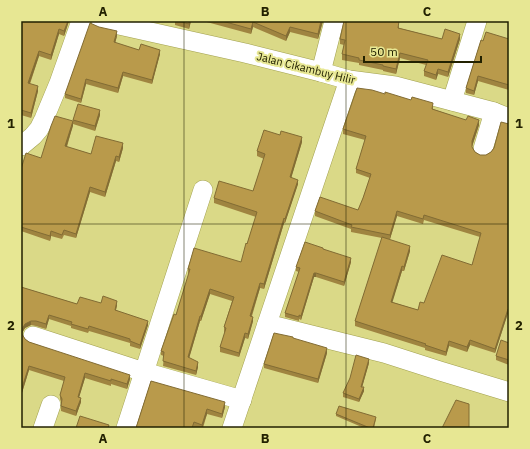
<svg xmlns="http://www.w3.org/2000/svg" width="530" height="449" font-family="'IBM Plex Sans',sans-serif">
  <rect width="100%" height="100%" fill="#dad987"/>
  <g fill="none" stroke-linecap="round" stroke-linejoin="round">
    <g stroke="#a2a14f" stroke-width="20">
      <g id="minor">
        <polyline points="101,21 245,53 321,72 349,80 395,86 494,112 509,118"/>
        <polyline points="321,72 334,21"/>
        <polyline points="452,101 477,21"/>
        <polyline points="21,146 33,136 39,129 44,119 59,83 81,21"/>
        <polyline points="483,149 494,112"/>
        <polyline points="267,324 384,353 440,371 509,392"/>
        <polyline points="33,336 144,372 242,400"/>
        <polyline points="43,428 51,405"/>
        <polyline points="126,428 203,190"/>
        <polyline points="232,428 349,80"/>
      </g>
    </g>
    <use href="#minor" stroke="#fff" stroke-width="19"/>
  </g>
  <g fill="#9f8440" fill-rule="evenodd">
    <polygon points="21,21 69,21 64,36 59,34 51,60 39,56 30,84 38,91 31,118 21,115"/>
    <polygon points="175,21 191,21 189,29 175,25"/>
    <polygon points="203,21 323,21 318,39 290,32 286,41 253,27 251,34"/>
    <polygon points="399,26 399,28 442,39 460,39 448,77 438,74 436,80 424,76 424,71 426,65 400,58 396,74 383,71 383,70 359,65 359,63 342,60 342,54 344,45 340,44 340,39"/>
    <polygon points="117,36 115,43 139,50 160,54 152,84 123,76 118,93 86,84 81,103 65,98 65,94"/>
    <polygon points="509,39 509,90 478,81 474,95 466,93 466,88 483,41"/>
    <path d="M433 107V109L479 125 472 147 475 152 480 155H486L491 152 509 124V314L508 313 495 353 470 345 467 352 449 346 446 356 425 350V348L355 326V321L382 238 351 232V229L315 216V211L358 210 363 198 370 178 356 173V169L365 140 343 134V129ZM397 216 423 224 424 220 480 237 472 265 424 303 418 310 392 302 402 271H404L410 251 387 239H390Z"/>
    <polygon points="100,115 95,131 73,124 67,147 91,154 123,148 119,162 116,161 105,197 90,192 76,238 64,235 62,239 51,236 50,241 21,231 21,169 41,158 73,121 73,120"/>
    <polygon points="302,142 291,178 298,184 285,223 284,223 264,289 260,288 252,316 253,321 248,339 245,338 239,357 220,352 220,347 225,332 224,332 224,327 232,301 210,294 201,321 200,321 189,358 198,367 196,375 163,366 164,356 161,355 161,351 176,315 189,274 188,273 188,269 241,262 256,217 214,203 214,198 253,191 264,159 257,156 257,151"/>
    <polygon points="323,250 351,262 344,286 316,277 314,277 301,320 299,319 299,321 285,317 285,313 299,272 296,271 296,267"/>
    <polygon points="21,287 77,304 101,303 117,305 116,310 148,325 140,349 130,346 130,343 89,331 88,333 71,328 71,326 49,319 46,329 36,326 31,325 25,328 22,333 22,334 25,339 29,342 130,379 127,389 111,384 111,386 85,378 79,397 81,402 76,416 61,411 61,402 60,399 60,395 64,381 29,370 21,396"/>
    <polygon points="509,343 509,365 496,360 496,356"/>
    <polygon points="327,353 318,383 264,368 264,364"/>
    <polygon points="369,363 362,387 364,391 359,402 343,397 343,393"/>
    <polygon points="151,381 225,407 222,418 207,414 203,428 198,428 194,427 136,427"/>
    <polygon points="336,414 376,419 374,428 364,428 336,416"/>
  </g>
  <g fill="#826c34">
    <polygon points="68,21 69,21 64,36 64,31"/>
    <polygon points="189,21 191,21 189,29"/>
    <polygon points="321,21 323,21 318,39 318,34"/>
    <polygon points="253,22 253,27 251,34 251,29"/>
    <polygon points="290,27 290,32 286,41 286,36"/>
    <polygon points="59,29 59,34 51,60 51,55"/>
    <polygon points="117,31 117,36 114,47 114,42"/>
    <polygon points="460,34 460,39 448,77 448,72"/>
    <polygon points="160,50 160,54 152,84 152,80"/>
    <polygon points="39,51 39,56 28,88 28,83"/>
    <polygon points="400,53 400,58 396,74 396,69"/>
    <polygon points="438,69 438,74 436,80 436,75"/>
    <polygon points="123,72 123,76 118,93 118,88"/>
    <polygon points="478,76 478,81 474,95 474,91"/>
    <polygon points="86,79 86,84 81,103 81,99"/>
    <polygon points="38,86 38,91 31,118 31,113"/>
    <polygon points="100,110 100,115 95,131 95,126"/>
    <polygon points="479,120 479,125 472,146 472,141"/>
    <polygon points="73,121 73,126 65,151 65,146"/>
    <polygon points="302,137 302,142 290,182 290,177"/>
    <polygon points="123,143 123,148 119,162 119,157"/>
    <polygon points="116,156 116,161 105,197 105,192"/>
    <polygon points="298,180 298,184 285,223 285,219"/>
    <polygon points="90,187 90,192 76,238 76,234"/>
    <polygon points="397,211 397,216 390,239 390,235"/>
    <polygon points="284,218 284,223 264,289 264,284"/>
    <polygon points="51,231 51,236 50,241 50,236"/>
    <polygon points="410,246 410,251 404,271 404,267"/>
    <polygon points="351,258 351,262 344,286 344,282"/>
    <polygon points="402,266 402,271 391,307 391,302"/>
    <polygon points="314,273 316,273 316,277 314,277 301,320 301,316"/>
    <polygon points="260,283 260,288 250,320 250,316"/>
    <polygon points="210,289 210,294 201,321 201,316"/>
    <polygon points="117,301 117,305 115,314 115,310"/>
    <polygon points="508,309 508,313 495,353 495,349"/>
    <polygon points="49,315 49,319 46,329 46,324"/>
    <polygon points="200,316 200,321 188,362 188,357"/>
    <polygon points="253,317 253,321 248,339 248,334"/>
    <polygon points="31,321 31,325 25,328 22,333 22,329 25,324"/>
    <polygon points="148,321 148,325 140,349 140,345"/>
    <polygon points="245,333 245,338 239,357 239,353"/>
    <polygon points="470,340 470,345 467,352 467,347"/>
    <polygon points="449,341 449,346 446,356 446,352"/>
    <polygon points="327,348 327,353 318,383 318,379"/>
    <polygon points="369,359 369,363 361,391 361,387"/>
    <polygon points="198,362 198,367 196,375 196,371"/>
    <polygon points="29,366 29,370 21,396 21,391"/>
    <polygon points="85,373 85,378 78,401 78,397"/>
    <polygon points="130,375 130,379 127,389 127,384"/>
    <polygon points="364,387 364,391 359,402 359,399"/>
    <polygon points="81,398 81,402 76,416 76,411"/>
    <polygon points="225,402 225,407 222,418 222,414"/>
    <polygon points="207,409 207,414 202,428 202,425"/>
  </g>
  <g fill="#b99a4b" stroke="#826c34">
    <polygon points="21,21 68,21 64,31 59,29 51,55 39,51 28,83 38,86 31,113 21,110"/>
    <polygon points="177,21 189,21 189,24"/>
    <polygon points="222,21 321,21 318,34 290,27 286,36 253,22 251,29"/>
    <polygon points="344,21 399,21 398,28 442,39 445,29 460,34 448,72 438,69 436,75 424,71 428,60 400,53 396,69 383,66 383,65 359,60 359,58 342,54 345,40 340,39"/>
    <polygon points="90,23 99,27 117,31 114,42 139,50 141,44 160,50 152,80 123,72 118,88 86,79 81,99 65,94"/>
    <polygon points="486,32 509,39 509,85 478,76 474,91 466,88 481,40 483,41"/>
    <polygon points="357,88 372,90 385,94 385,92 411,100 412,97 433,103 432,109 466,120 468,116 479,120 472,141 472,147 475,152 480,155 486,155 491,152 494,148 501,122 509,124 509,309 508,309 495,349 470,340 467,347 449,341 446,352 425,345 426,344 355,321 382,237 410,246 404,267 402,266 391,302 418,310 420,302 424,303 442,255 472,265 481,233 424,215 423,219 397,211 390,235 351,227 352,225 315,211 320,197 358,210 363,198 371,174 356,169 366,136 343,129"/>
    <polygon points="78,104 100,110 95,126 73,120"/>
    <polygon points="55,116 73,121 65,146 91,154 96,136 123,143 119,157 116,156 105,192 90,187 76,234 64,230 62,235 51,231 50,236 21,227 21,169 26,153 41,158 51,126"/>
    <polygon points="264,130 280,135 281,131 302,137 290,177 298,180 285,219 284,218 264,284 260,283 250,316 253,317 248,334 245,333 239,353 220,347 226,328 224,327 234,297 210,289 201,316 200,316 188,357 198,362 196,371 163,361 164,352 161,351 174,314 176,315 190,269 188,269 194,248 241,262 246,243 247,244 257,212 214,198 219,181 253,191 265,154 257,151"/>
    <polygon points="305,242 323,248 323,249 351,258 344,282 316,273 314,273 301,316 299,315 299,317 285,313 300,268 296,267"/>
    <polygon points="21,287 77,304 80,297 101,303 103,296 117,301 115,310 148,321 140,345 130,341 130,339 89,326 88,329 71,324 72,322 49,315 46,324 36,321 31,321 25,324 22,329 22,334 25,339 29,342 130,375 127,384 111,379 111,381 85,373 78,397 81,398 76,411 61,406 62,399 60,395 65,377 29,366 21,391"/>
    <polygon points="274,333 293,337 293,338 327,348 318,379 264,364"/>
    <polygon points="501,340 509,343 509,360 496,356"/>
    <polygon points="356,355 369,359 361,387 364,387 359,399 343,393 350,378"/>
    <polygon points="151,381 225,402 222,414 207,409 202,425 194,422 192,428 136,428"/>
    <polygon points="456,400 469,404 469,428 442,428"/>
    <polygon points="339,406 376,417 373,428 370,428 336,414"/>
    <polygon points="80,416 109,425 108,428 76,428"/>
  </g>
  <path fill="none" stroke="#222100" stroke-width="1" stroke-opacity="0.55" d="M184 21V428M346 21V428M21 224H509"/>
  <g text-anchor="middle" dominant-baseline="central" stroke-width="4" stroke-linejoin="round" paint-order="stroke">
    <g font-size="11" fill="#222100" stroke="#e7e793">
      <text transform="translate(306 68) rotate(14)">Jalan Cikambuy Hilir</text>
    </g>
  </g>
  <rect width="530" height="449" fill="none" stroke="#e7e793" stroke-width="44"/>
  <path d="M364 56v6h117v-6" fill="none" stroke="#222100" stroke-width="2"/>
  <text x="370" y="56" font-size="12" fill="#222100" stroke="#e7e793" stroke-width="3" paint-order="stroke">50 m</text>
  <rect x="22" y="22" width="486" height="405" fill="none" stroke="#222100" stroke-width="1.5"/>
  <g font-size="13" text-anchor="middle" font-weight="bold" fill="#222100">
    <text x="103" y="16">A</text>
    <text x="265" y="16">B</text>
    <text x="427" y="16">C</text>
    <text x="11" y="128">1</text>
    <text x="519" y="128">1</text>
    <text x="11" y="330">2</text>
    <text x="519" y="330">2</text>
    <text x="103" y="443">A</text>
    <text x="265" y="443">B</text>
    <text x="427" y="443">C</text>
  </g>
</svg>
